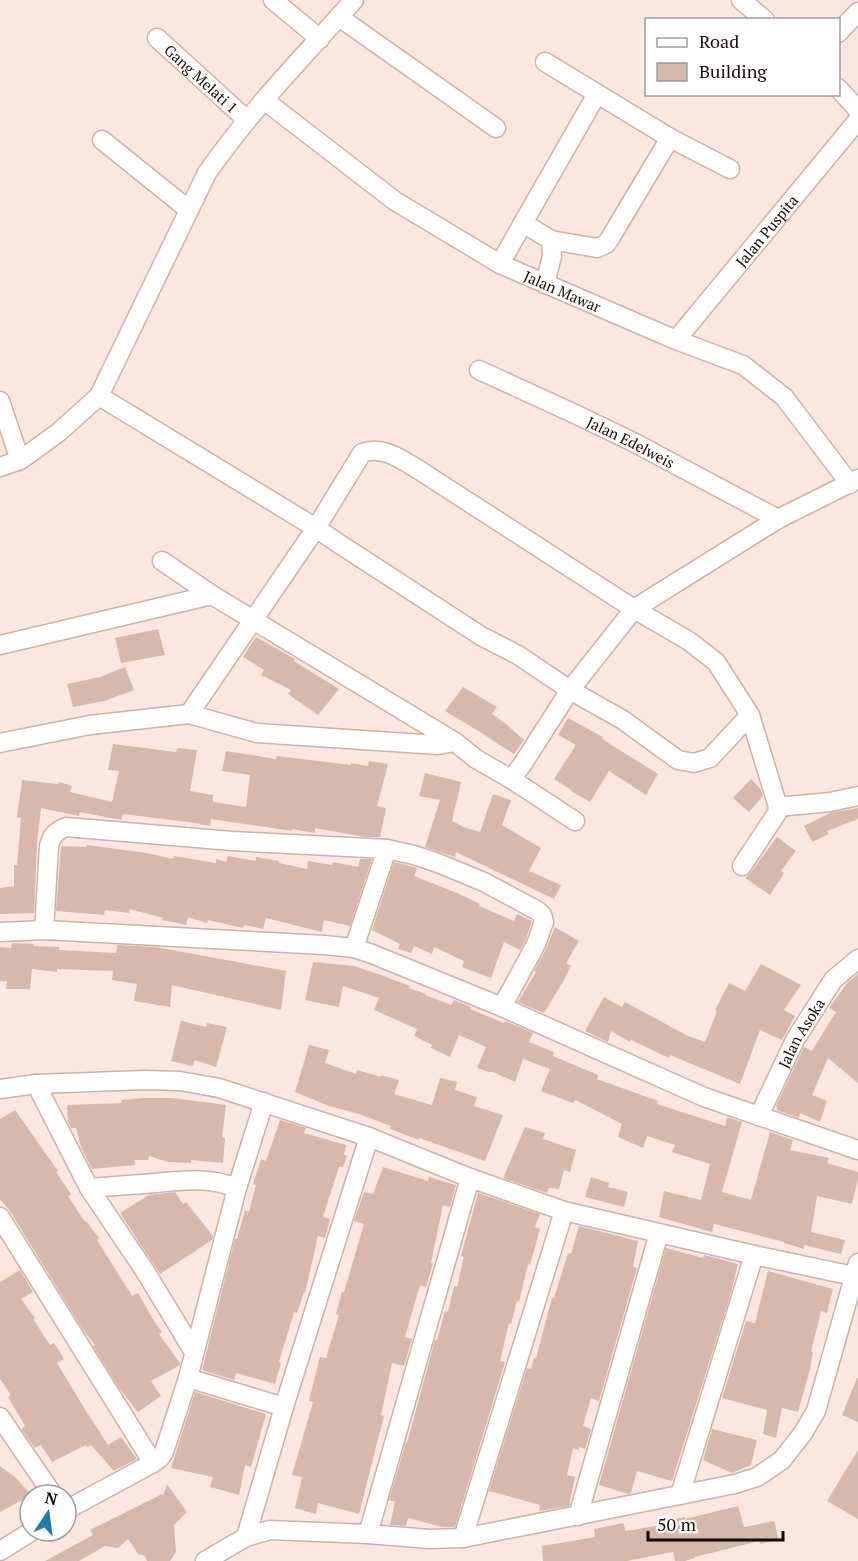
<svg xmlns="http://www.w3.org/2000/svg" width="858" height="1561" font-family="'PT Serif',serif">
  <rect width="100%" height="100%" fill="#fbe7df"/>
  <g fill="#d7b9ab">
    <polygon points="158,629 165,655 121,663 115,638"/>
    <polygon points="256,637 295,659 294,661 339,689 318,715 288,694 291,690 261,675 264,670 243,657"/>
    <polygon points="125,667 134,690 104,701 73,707 67,684 100,677"/>
    <polygon points="463,687 497,707 492,714 505,723 524,740 514,754 480,732 445,711"/>
    <polygon points="568,718 603,737 602,739 658,774 646,795 609,771 590,802 571,791 571,790 554,779 576,745 558,735"/>
    <polygon points="113,744 176,752 177,748 197,750 190,791 213,795 213,802 246,807 250,775 222,771 226,751 276,759 277,756 351,765 351,763 368,766 369,761 388,764 377,806 386,808 380,837 365,837 315,828 315,833 292,829 292,831 211,819 210,826 195,823 123,814 121,820 80,812 79,816 41,808 37,844 34,913 0,914 0,888 14,886 14,865 17,865 21,818 17,817 22,780 58,784 59,782 72,786 70,792 112,802 119,771 108,770"/>
    <polygon points="425,773 461,782 452,821 466,828 480,832 493,794 511,800 502,825 541,848 529,871 561,885 554,899 456,852 455,857 425,847 440,800 419,796"/>
    <polygon points="751,779 760,788 763,796 749,812 733,798"/>
    <polygon points="858,808 858,819 827,831 829,834 812,842 804,826 830,813"/>
    <polygon points="777,837 796,851 781,871 784,873 770,895 745,878 751,872"/>
    <polygon points="87,845 147,853 173,859 174,856 216,863 216,859 226,862 228,856 256,861 256,857 279,861 279,863 307,869 308,861 332,865 333,862 358,867 360,859 372,859 350,926 324,920 322,932 266,918 263,929 244,925 243,928 208,920 207,923 188,917 186,925 162,920 163,918 130,909 129,913 105,910 104,915 56,911 61,846 86,847"/>
    <polygon points="394,862 417,868 414,876 457,893 480,904 479,906 514,921 517,914 532,921 526,939 520,950 504,942 491,978 462,967 464,961 434,947 432,954 414,946 411,953 398,949 400,944 372,930"/>
    <polygon points="555,927 579,941 566,963 571,966 564,980 544,1013 518,1002 536,972 534,971 546,949"/>
    <polygon points="12,943 34,944 34,946 59,947 59,950 116,953 117,945 156,947 286,971 281,1010 172,985 170,1007 134,1001 137,984 112,980 113,971 57,969 57,972 32,969 30,989 6,989 7,981 0,981 0,947 11,948"/>
    <polygon points="313,962 354,966 384,976 410,986 409,988 426,994 425,995 451,1005 454,1000 471,1007 470,1009 504,1023 505,1021 533,1033 529,1042 554,1052 553,1056 598,1075 597,1079 658,1101 657,1104 725,1126 727,1117 742,1122 722,1192 751,1200 770,1132 793,1140 790,1150 829,1158 827,1163 858,1172 858,1179 852,1204 817,1196 811,1232 845,1240 841,1254 804,1245 804,1249 784,1243 784,1242 714,1224 712,1232 659,1217 664,1191 701,1200 710,1164 672,1152 675,1145 647,1136 643,1148 618,1137 622,1124 575,1100 573,1103 541,1091 550,1069 523,1059 515,1082 493,1072 489,1072 477,1068 486,1047 459,1035 450,1057 431,1048 432,1045 414,1036 417,1029 374,1010 379,998 343,986 339,1007 305,1000"/>
    <polygon points="761,964 801,985 784,1010 795,1016 782,1040 760,1030 740,1084 670,1055 669,1058 631,1040 630,1042 611,1031 608,1042 585,1031 604,997 622,1007 625,1002 688,1036 705,1042 717,1011 715,1010 729,983 745,991"/>
    <polygon points="858,974 858,1083 828,1058 812,1095 827,1101 820,1122 800,1113 799,1118 777,1110 777,1107 776,1106 804,1047 812,1051 836,1012 829,1008 847,983"/>
    <polygon points="181,1021 206,1027 207,1023 227,1027 216,1067 194,1060 193,1066 171,1061"/>
    <polygon points="309,1045 329,1050 325,1063 356,1074 357,1070 381,1077 381,1075 399,1080 394,1094 432,1105 440,1078 457,1082 455,1090 477,1097 474,1106 503,1115 485,1161 419,1138 419,1140 390,1129 391,1126 359,1114 329,1106 295,1092"/>
    <polygon points="143,1098 172,1098 226,1105 222,1137 225,1138 223,1163 191,1160 191,1163 168,1162 149,1156 148,1160 134,1160 135,1165 92,1169 81,1147 76,1128 71,1128 68,1122 67,1105 122,1103 121,1100"/>
    <polygon points="15,1110 58,1171 56,1172 71,1194 68,1196 85,1222 86,1221 99,1238 97,1240 132,1296 138,1293 154,1321 162,1332 159,1334 180,1363 180,1365 151,1381 161,1396 138,1412 119,1388 93,1346 95,1345 83,1330 10,1211 0,1199 0,1119"/>
    <polygon points="280,1120 306,1128 304,1133 346,1145 344,1154 347,1156 343,1167 339,1167 323,1217 330,1219 325,1238 318,1236 305,1293 304,1292 297,1313 294,1312 279,1362 281,1363 275,1384 236,1373 234,1380 202,1370 235,1239 237,1239 245,1210 249,1212 256,1185 253,1184 261,1159 266,1161"/>
    <polygon points="525,1127 545,1133 543,1139 576,1150 570,1172 564,1170 559,1189 549,1188 547,1193 503,1178"/>
    <polygon points="383,1167 428,1181 429,1177 456,1185 450,1207 443,1205 431,1263 433,1263 426,1287 420,1285 405,1337 412,1339 404,1366 392,1363 381,1415 384,1416 359,1514 318,1503 316,1514 295,1508 302,1477 292,1475 313,1402 309,1401 320,1357 326,1358 339,1315 336,1314 342,1292 344,1292 364,1224 354,1221 364,1192 373,1194"/>
    <polygon points="591,1177 609,1183 608,1187 628,1192 624,1207 585,1197"/>
    <polygon points="175,1192 183,1204 186,1202 213,1236 212,1240 160,1274 120,1213 149,1195"/>
    <polygon points="478,1193 540,1214 535,1227 540,1229 530,1265 528,1264 519,1302 517,1301 511,1324 509,1323 500,1361 505,1362 455,1527 442,1527 408,1518 406,1526 390,1525 395,1502 389,1500 406,1442 407,1443 435,1340 437,1340 445,1311 448,1312 454,1286 457,1287 464,1257 461,1256"/>
    <polygon points="579,1226 638,1241 633,1266 637,1268 599,1401 591,1398 583,1426 591,1429 585,1449 579,1447 579,1450 573,1448 567,1475 575,1477 569,1506 539,1511 540,1505 489,1491 527,1368 531,1369 534,1358 536,1358 552,1298 554,1298 568,1253 571,1254"/>
    <polygon points="666,1248 703,1258 704,1255 738,1264 731,1293 672,1481 637,1471 631,1493 628,1494 599,1485"/>
    <polygon points="20,1270 33,1292 21,1299 35,1318 33,1319 50,1345 54,1343 64,1359 57,1363 86,1411 108,1445 121,1437 137,1459 114,1471 91,1445 87,1447 86,1445 52,1462 41,1445 35,1448 21,1429 25,1426 8,1397 11,1395 0,1379 0,1282"/>
    <polygon points="768,1271 833,1289 827,1313 821,1311 811,1352 813,1352 810,1369 798,1412 782,1408 776,1438 763,1434 767,1410 722,1398 746,1321 755,1323"/>
    <polygon points="857,1378 858,1378 858,1422 842,1415"/>
    <polygon points="195,1392 266,1414 251,1467 245,1465 239,1495 210,1487 213,1477 171,1468"/>
    <polygon points="712,1429 757,1440 751,1465 732,1473 703,1460"/>
    <polygon points="858,1450 858,1519 827,1501"/>
    <polygon points="0,1466 15,1477 31,1495 0,1512"/>
    <polygon points="167,1484 187,1512 174,1525 176,1552 170,1561 147,1561 145,1556 138,1554 128,1539 118,1548 105,1546 79,1561 45,1561 93,1535 90,1530 162,1494 163,1496"/>
    <polygon points="738,1506 744,1527 774,1521 779,1540 760,1544 759,1541 695,1557 695,1558 685,1561 675,1561 673,1552 627,1561 543,1561 542,1546 595,1537 594,1529 623,1523 626,1531 667,1524 666,1521 685,1517 685,1519"/>
  </g>
  <g fill="none" stroke-linecap="round" stroke-linejoin="round">
    <g stroke="#d0b2a4" stroke-width="21">
      <g id="minor">
        <polyline points="273,0 320,39"/>
        <polyline points="741,0 765,20"/>
        <polyline points="339,17 496,128"/>
        <polyline points="838,33 858,12"/>
        <path id="s1" d="M157 38 247 120"/>
        <polyline points="545,62 670,138 730,169"/>
        <polyline points="838,88 858,110"/>
        <path id="s2" d="M264 100 395 201 500 264 676 340 743 365 784 397 850 484"/>
        <polyline points="102,140 189,210"/>
        <polyline points="551,240 597,248 606,244 609,240 670,138"/>
        <polyline points="500,264 523,223"/>
        <polyline points="545,284 552,256 551,240 523,223 597,94"/>
        <path id="s3" d="M676 340 858 120"/>
        <path id="s4" d="M479 370 575 414 633 442 778 519"/>
        <polyline points="99,396 316,528 338,543 481,636 518,655 570,690 623,720 678,760 694,763 710,758 750,715"/>
        <polyline points="0,401 20,460"/>
        <path d="M0 467 20 460 33 451 59 432 99 396 207 173C250 111 304 56 354 0"/>
        <polyline points="162,561 212,595 455,742"/>
        <polyline points="0,645 212,595"/>
        <polyline points="0,743 90,725 189,714"/>
        <polyline points="511,779 575,821"/>
        <polyline points="778,807 830,802 858,796"/>
        <path d="M742 866 777 813 778 807 750 715 716 662 689 641 634 609 419 470C402 460 383 445 362 453L316 528 189 714 257 733 438 745 455 742 476 759 511 779 522 765 570 690 634 609 778 519 858 479"/>
        <path d="M44 930 49 846C52 835 56 831 66 827L232 841 387 849 414 855 438 863 484 882 538 911 542 915 544 922 536 944 502 1007"/>
        <polyline points="0,932 44,930 324,945 354,948 372,954 502,1007 704,1097 858,1150"/>
        <polyline points="354,948 387,849"/>
        <polyline points="36,1084 89,1188 145,1271 194,1352"/>
        <polyline points="0,1089 36,1084 145,1080 180,1081 219,1088 369,1137 470,1178 564,1211 754,1255 858,1277"/>
        <path id="s5" d="M759 1116 795 1040 833 980 858 959"/>
        <path d="M89 1188C111 1186 133 1185 155 1183 183 1180 210 1177 237 1188"/>
        <polyline points="0,1217 153,1463"/>
        <polyline points="188,1378 284,1407"/>
        <polyline points="0,1417 53,1495"/>
        <polyline points="680,1495 754,1255"/>
        <polyline points="66,1510 153,1463 160,1458 164,1452 188,1378 237,1188 264,1102"/>
        <polyline points="578,1516 659,1233"/>
        <polyline points="368,1534 470,1178"/>
        <polyline points="246,1537 284,1407 369,1137"/>
        <polyline points="463,1538 564,1211"/>
        <polyline points="0,1551 32,1531"/>
        <polyline points="205,1561 246,1537 270,1530 368,1534 429,1539 463,1538 735,1484 757,1477 782,1460 803,1433 816,1411 858,1263"/>
      </g>
    </g>
    <use href="#minor" stroke="#fff" stroke-width="18"/>
  </g>
  <g text-anchor="middle" dominant-baseline="central" stroke-width="5" stroke-linejoin="round" paint-order="stroke">
    <g font-size="15" fill="#150b07" stroke="#fff">
      <text stroke="none"><textPath href="#s1" startOffset="60">Gang Melati 1</textPath></text>
      <text stroke="none"><textPath href="#s3" startOffset="142">Jalan Puspita</textPath></text>
      <text stroke="none"><textPath href="#s2" startOffset="356">Jalan Mawar</textPath></text>
      <text stroke="none"><textPath href="#s4" startOffset="168">Jalan Edelweis</textPath></text>
      <text stroke="none"><textPath href="#s5" startOffset="93">Jalan Asoka</textPath></text>
    </g>
  </g>
  <rect x="645" y="18" width="195" height="78" fill="#ffffff" stroke="#a19d9c" stroke-width="1.5"/>
  <rect x="657" y="38" width="30" height="9" fill="#ffffff" stroke="#a19d9c" stroke-width="1.5"/>
  <text x="699" y="48" font-size="18" fill="#150b07">Road</text>
  <rect x="657" y="63" width="30" height="18" fill="#d7b9ab" stroke="#a19d9c" stroke-width="1.5"/>
  <text x="699" y="78" font-size="18" fill="#150b07">Building</text>
  <g transform="translate(48 1513) rotate(13)"><circle r="28" fill="#ffffff" stroke="#a19d9c" stroke-width="1.5"/>
  <path d="M0-4.5L10 22L0 15L-10 22Z" fill="#227aa9"/>
  <text y="-9" font-size="16" font-weight="bold" text-anchor="middle" fill="#150b07">N</text>
  </g>
  <path d="M648 1531v9h135v-9" fill="none" stroke="#150b07" stroke-width="3"/>
  <text x="657" y="1531" font-size="18" fill="#150b07" stroke="#ffffff" stroke-width="4.5" paint-order="stroke">50 m</text>
</svg>
